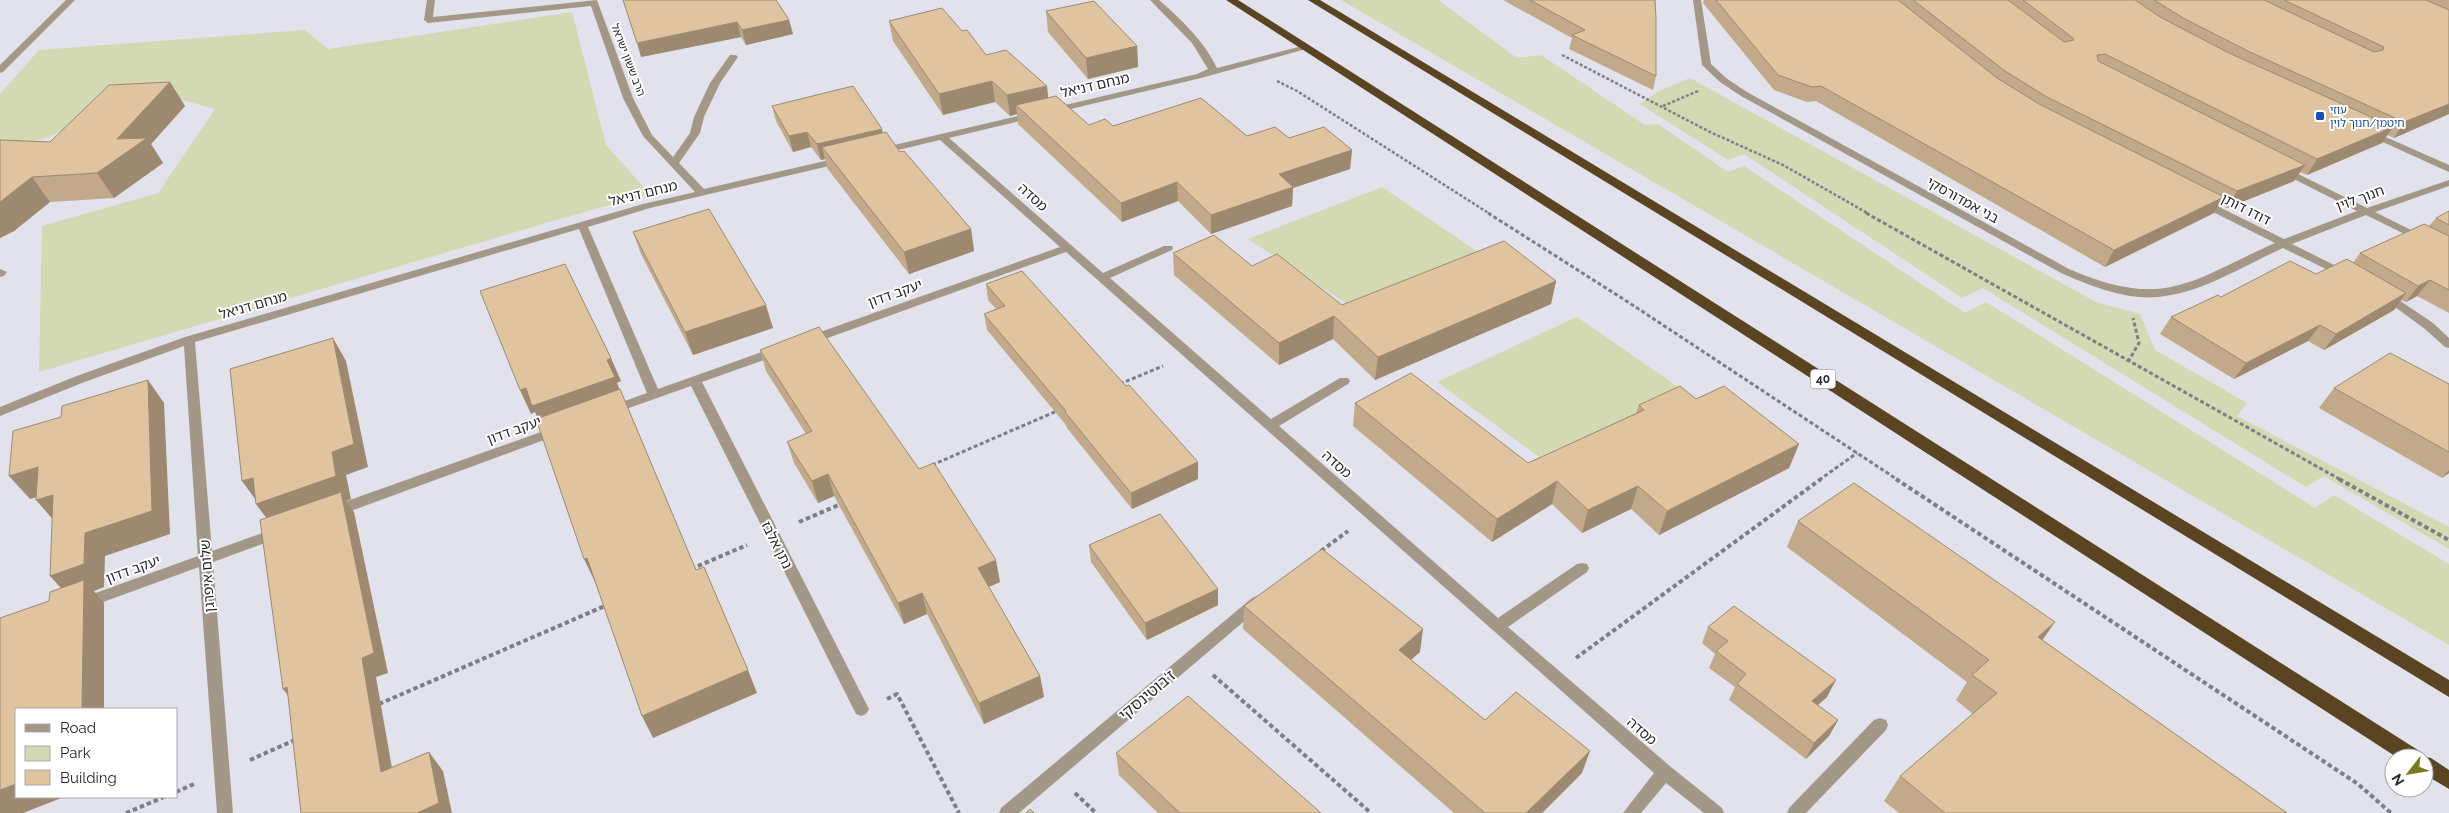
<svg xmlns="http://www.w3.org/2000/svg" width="2449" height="813" font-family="Raleway,'Noto Sans Hebrew',sans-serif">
  <rect width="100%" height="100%" fill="#e1e2ec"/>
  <g fill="#d2d9b3">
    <polygon points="1341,0 1438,0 1517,58 1541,55 1645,125 1658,124 1728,172 1744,166 1965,313 1986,302 2315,508 2334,495 2449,564 2449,645"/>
    <polygon points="572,12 606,145 650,194 570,216 39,372 42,226 158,193 215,109 154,92 43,139 0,149 0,94 39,50 305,30 328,49"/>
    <polygon points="1690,78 2096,302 2140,314 2155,350 2247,403 2237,416 2449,527 2449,549 2324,476 2306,487 1983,288 1962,298 1744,154 1728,160 1640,104 1657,92"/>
    <polygon points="1382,187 1487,258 1355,309 1248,239"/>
    <polygon points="1577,317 1684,391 1539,457 1437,382"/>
  </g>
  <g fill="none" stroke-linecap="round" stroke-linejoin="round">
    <g stroke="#7e7f85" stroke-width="2.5" stroke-dasharray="3 2" stroke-linecap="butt">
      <polyline points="1562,55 1710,132 1783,165 1869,214"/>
      <polyline points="1277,81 1297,91 1490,214"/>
      <polyline points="1663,106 1698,91"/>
    </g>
    <g stroke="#7e7f85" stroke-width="3" stroke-dasharray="4 2.5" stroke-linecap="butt">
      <polyline points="1488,213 1628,302 1898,480"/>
      <polyline points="1866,213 2341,480"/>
      <polyline points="2128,362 2139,343 2133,318"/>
      <polyline points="1120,384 1163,366"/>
      <polyline points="932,465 1057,411"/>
      <polyline points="1819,480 1857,453"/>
    </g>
    <g stroke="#7e7f85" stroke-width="4" stroke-dasharray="4.5 3" stroke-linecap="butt">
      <polyline points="1896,479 2358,784 2391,813"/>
      <polyline points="2339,479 2449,540"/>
      <polyline points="799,522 841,504"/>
      <polyline points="1321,551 1348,531"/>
      <polyline points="691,569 747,545"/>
      <polyline points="1576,658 1821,479"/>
      <polyline points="1213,675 1371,813"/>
      <polyline points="887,699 897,694 959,813"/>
      <polyline points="379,704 607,605"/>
      <polyline points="250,760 297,739"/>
      <polyline points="176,792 194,784"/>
      <polyline points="1075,793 1096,813"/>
      <polyline points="126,813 164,797"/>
    </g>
    <g fill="#a39888" fill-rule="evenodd">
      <polygon points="66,0 75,0 3,72 0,73 0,65"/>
      <polygon points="427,0 435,0 433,17 597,0 633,98 652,135 673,157 690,133 694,117 710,83 730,55 736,55 738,57 720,83 704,117 700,133 679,163 704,189 842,157 847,160 842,163 650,208 588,227 658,389 773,348 781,348 783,351 781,354 702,382 869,709 866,714 861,716 856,714 691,386 612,414 606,410 608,407 647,393 579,229 195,342 212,551 279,527 284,528 286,532 284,536 213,562 233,813 217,813 199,567 84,609 79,607 77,603 79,599 198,556 184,346 82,383 0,416 0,407 74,377 185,337 643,204 695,192 643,136 623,98 591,6 428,23 424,20"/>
      <path d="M1150 0H1159C1182 20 1204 41 1217 68L1306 45 1310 48 1201 78 949 138 1103 273 1164 246H1172L1173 248 1172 250 1110 278 1271 419 1340 378H1348L1350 381 1348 384 1279 426 1498 618 1577 564 1582 563 1587 564 1589 568 1587 572 1508 627 1671 767 1722 808 1724 813H1704L1666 783 1641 813H1623L1654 773 1066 252 814 343H806L804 340 806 337 1060 247 940 140 881 154 876 151 877 149 1197 74 1208 69 1192 43Z"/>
      <path d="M1693 0H1701L1711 64 1726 78 1747 92 2069 269C2165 310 2188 282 2275 243L2199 205V201H2207L2284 239 2357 211 2278 171 2277 169 2282 166 2367 208 2449 180V186L2375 212 2449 249V256L2366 215 2292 244 2350 273 2352 275 2350 277H2342L2283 248C2243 266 2202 293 2158 297 2125 300 2091 286 2061 273L1741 96 1720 82 1702 65Z"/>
      <polygon points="2370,130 2449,165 2449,172 2367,135 2365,133"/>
      <polygon points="0,269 7,272 4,276 0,277"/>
      <polygon points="2384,290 2433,323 2449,338 2449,348 2445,347 2425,329 2380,296 2378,294"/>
      <polygon points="558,426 563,427 564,430 563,433 340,515 330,515 328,511 330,507"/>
      <polygon points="1257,596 1262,598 1264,602 1262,606 1019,813 999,813 1001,808 1252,598"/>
      <polygon points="1880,718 1886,720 1888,725 1886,730 1806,813 1787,813 1789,808 1874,720"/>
    </g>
    <g fill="#5a4422" fill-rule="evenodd">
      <polygon points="1226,0 1238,0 2421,752 2423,756 2431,758 2449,770 2449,789 2424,774 2424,758 2398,758"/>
      <polygon points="1308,0 1320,0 2449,680 2449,697"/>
    </g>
  </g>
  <g fill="#c1a98a">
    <polygon points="776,0 789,20 793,34 746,45 741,37 641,57"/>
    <polygon points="1503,0 1655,0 1656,76 1653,90 1569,49 1572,38"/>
    <polygon points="1704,0 2449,0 2449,114 2394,138 2387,135 2382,143 2307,175 2300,172 2294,181 2227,208 2220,204 2214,213 2105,267 1816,101 1807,102 1774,90 1703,3"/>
    <polygon points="1046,11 1137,46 1138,67 1088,79 1048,32"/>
    <polygon points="889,21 962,31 986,55 1047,86 1048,98 1089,125 1289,138 1352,150 1350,169 1293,188 1292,206 1211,234 1178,201 1122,222 1018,124 1017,114 1010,116 995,102 943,115 893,41"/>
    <polygon points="170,82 185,106 151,144 163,163 114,198 50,202 14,231 0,238 0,140 50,142"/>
    <polygon points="772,106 882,129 882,133 900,152 971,229 974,251 909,274 827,168 825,159 821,160 811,147 793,152 776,121"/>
    <polygon points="2449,211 2449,313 2417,296 2406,302 2401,300 2394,310 2324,350 2308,341 2234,379 2160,334 2171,317 2221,297 2316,274 2353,263 2360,253 2429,226 2436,218"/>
    <polygon points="633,232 773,328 693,355 641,254"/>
    <polygon points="1173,253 1252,266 1342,305 1556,281 1551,304 1375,380 1333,339 1279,365 1174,275"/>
    <polygon points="986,284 1198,479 1132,509 1067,428 1066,425 987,330 984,314 996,309 988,300"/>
    <polygon points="760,350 1000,582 988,587 1040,676 1044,697 984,724 927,614 904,624 834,496 818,503 794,463 787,442 806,434 766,371"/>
    <polygon points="2449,384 2449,473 2442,478 2319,408 2334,388"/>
    <polygon points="1696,399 1799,444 1789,468 1659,535 1631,509 1582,533 1552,504 1492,542 1353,426 1355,403 1528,463 1636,413 1639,405"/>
    <polygon points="1798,521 2042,640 2287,813 1899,813 1884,801 1900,776 1973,714 1956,700 1967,682 1787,547"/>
    <polygon points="1089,545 1218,589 1218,605 1147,640 1091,562"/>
    <polygon points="1244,606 1420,652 1411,660 1485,720 1582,773 1542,813 1454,813 1243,629"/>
    <polygon points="1708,627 1827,697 1818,705 1838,720 1829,736 1806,759 1729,700 1735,687 1709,668 1715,654 1702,643"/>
    <polygon points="1116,753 1321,813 1158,813 1119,775"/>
  </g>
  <g fill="#9d8970">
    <polygon points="789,20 793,34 746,45 742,30"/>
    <polygon points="737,22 741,37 641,57 637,43"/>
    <polygon points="1137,46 1138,67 1088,79 1086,58"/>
    <polygon points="992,81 995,102 943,115 939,94"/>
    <polygon points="170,82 185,106 151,144 163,163 114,198 97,173 117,139"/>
    <polygon points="1047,86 1049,107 1016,105 1017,114 1010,116 1007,95"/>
    <polygon points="2449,104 2449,114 2394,138 2404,122"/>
    <polygon points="2393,127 2382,143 2307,175 2317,159"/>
    <polygon points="882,129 885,145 822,147 825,159 821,160 817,144"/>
    <polygon points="807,132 811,147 793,152 789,136"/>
    <polygon points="1352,150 1350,169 1293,188 1292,206 1211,234 1211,215 1279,174"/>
    <polygon points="2305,165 2294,181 2227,208 2237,191"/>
    <polygon points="32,177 50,202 14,231 0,238 0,202"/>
    <polygon points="1177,182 1178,201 1122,222 1121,203"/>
    <polygon points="2224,197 2214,213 2105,267 2114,250"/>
    <polygon points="971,229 974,251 909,274 904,252"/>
    <polygon points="2430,280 2417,296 2406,302 2418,286"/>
    <polygon points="1556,281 1551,304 1375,380 1378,357"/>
    <polygon points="2406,293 2394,310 2324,350 2336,334"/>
    <polygon points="766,305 773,328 693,355 685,332"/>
    <polygon points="1334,316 1333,339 1279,365 1279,343"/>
    <polygon points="2320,325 2308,341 2234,379 2246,363"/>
    <polygon points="333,338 346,361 368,467 346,475 351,499 346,501 354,512 388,673 376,677 396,791 381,772 273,527 256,504 258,503 242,481 332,452"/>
    <polygon points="611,358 621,381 617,383 624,400 543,430 535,412 531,414 520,390"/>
    <polygon points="148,380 164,403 170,534 105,556 104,587 94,591 104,603 104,709 82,709 71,599 50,576"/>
    <polygon points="1799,444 1789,468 1659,535 1667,511"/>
    <polygon points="1198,462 1198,479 1132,509 1131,493"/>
    <polygon points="38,467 57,491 30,499 9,476"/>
    <polygon points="2449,470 2449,473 2442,478"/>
    <polygon points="828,474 834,496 818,503 812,481"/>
    <polygon points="1557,481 1552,504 1492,542 1497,519"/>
    <polygon points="1638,486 1631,509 1582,533 1588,510"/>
    <polygon points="53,495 56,523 36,500"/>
    <polygon points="587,558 598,581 595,582 584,559"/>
    <polygon points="996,560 1000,582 982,590 978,568"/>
    <polygon points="1218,589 1218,605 1147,640 1145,623"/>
    <polygon points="922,593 927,614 904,624 898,603"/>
    <polygon points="2055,622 2037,648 2038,637"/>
    <polygon points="1423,629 1420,652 1395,673 1399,650"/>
    <polygon points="748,670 757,693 653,738 642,716"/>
    <polygon points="1040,676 1044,697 984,724 979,703"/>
    <polygon points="1836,680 1827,697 1804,717 1812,701"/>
    <polygon points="287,687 299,709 283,689"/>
    <polygon points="1838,720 1829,736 1806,759 1814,743"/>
    <polygon points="1590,751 1582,773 1542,813 1526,813"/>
    <polygon points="429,752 443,771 452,813 417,813"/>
    <polygon points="16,784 16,797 64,797 23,813 0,813 0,790"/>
  </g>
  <g fill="#e0c4a0" stroke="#9d8970">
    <polygon points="623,0 776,0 789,20 742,30 737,22 637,43"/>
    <polygon points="1530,0 1655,0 1656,18 1656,76 1572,35 1585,30"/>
    <polygon points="1716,0 1898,0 1997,78 2039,104 2224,197 2114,250 1821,86 1812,87 1778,75"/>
    <polygon points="1913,0 2008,0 2064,42 2074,40 2073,38 2023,0 2135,0 2160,17 2229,53 2393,127 2317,159 2105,54 2097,55 2098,61 2305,165 2237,191 2047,97 2005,71"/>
    <polygon points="2154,0 2264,0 2374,52 2383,50 2384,47 2284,0 2426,0 2449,10 2449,104 2404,122 2252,53 2185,19"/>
    <polygon points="1094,1 1137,46 1086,58 1046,11"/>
    <polygon points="942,8 962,31 967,30 986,55 1006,50 1047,86 1007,95 992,81 939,94 889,21"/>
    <polygon points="170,82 117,139 147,138 97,173 32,177 0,202 0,140 50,142 109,85"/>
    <polygon points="853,86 882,129 817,144 807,132 789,136 772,106"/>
    <polygon points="1056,96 1089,125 1105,119 1113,126 1201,98 1247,136 1275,127 1289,138 1324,127 1352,150 1279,174 1293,187 1211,215 1177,182 1121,203 1016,105"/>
    <polygon points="886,132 900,152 904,151 971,229 904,252 822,147"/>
    <polygon points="709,209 766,305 685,332 633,232"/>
    <polygon points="2449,211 2449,225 2436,218"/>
    <polygon points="2424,224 2449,236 2449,290 2430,280 2418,286 2360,253"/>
    <polygon points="1214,235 1252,266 1277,254 1342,305 1504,241 1556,281 1378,357 1334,316 1279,343 1173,253"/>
    <polygon points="2347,259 2406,293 2336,334 2320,325 2246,363 2171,317 2218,295 2221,297 2290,261 2316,274"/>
    <polygon points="565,264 611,358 607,360 615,377 532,406 526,388 520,390 480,291"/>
    <polygon points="1022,271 1126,386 1129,385 1198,462 1131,493 1065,412 1066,411 984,314 1005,306 986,284"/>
    <polygon points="819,327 919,469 934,463 996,560 978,568 1040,676 979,703 922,593 898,603 828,474 812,481 787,442 812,431 760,350"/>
    <polygon points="333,338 354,444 332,452 336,476 256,504 253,478 242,481 230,369"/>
    <polygon points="2390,353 2449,384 2449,452 2334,388"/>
    <polygon points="1411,373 1528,463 1644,410 1639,405 1680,386 1696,399 1724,386 1799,444 1667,511 1638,486 1588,510 1557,481 1497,519 1355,403"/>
    <polygon points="148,380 152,511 85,533 84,564 50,576 53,495 36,500 38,467 9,476 13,431 61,417 62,406"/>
    <polygon points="620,389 696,570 704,567 748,670 642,716 587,558 584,559 536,419"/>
    <polygon points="1854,483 2055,622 2038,637 2287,813 1945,813 1900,776 1997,693 1972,675 1989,660 1798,521"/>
    <polygon points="341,492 374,653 362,658 381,772 429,752 439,803 417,813 301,813 287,687 283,689 260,520"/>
    <polygon points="1160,514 1218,589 1145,623 1089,545"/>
    <polygon points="1322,549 1423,629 1399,650 1485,720 1516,692 1590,751 1526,813 1485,813 1244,606"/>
    <polygon points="84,580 82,709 16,709 16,784 0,790 0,618 49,601 50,592"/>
    <polygon points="1734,606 1836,680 1812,701 1838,720 1814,743 1737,684 1746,674 1716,651 1728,641 1708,627"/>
    <polygon points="1188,696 1321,813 1180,813 1116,753"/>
    <polygon points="1030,809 1034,813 1026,813"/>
  </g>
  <rect fill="#1a4fb4" stroke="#fff" stroke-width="2" x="2315" y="111" width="10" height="10" rx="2.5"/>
  <g text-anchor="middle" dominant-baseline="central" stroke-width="4" stroke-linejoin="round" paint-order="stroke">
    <g font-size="11" fill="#28292c" stroke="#fff">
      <text transform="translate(628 60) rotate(69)">הרב ששון ישראל</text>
    </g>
    <g font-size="11" fill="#164399" stroke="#fff" text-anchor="start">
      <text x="2330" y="110">עוזי<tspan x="2330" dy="13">חיטמן/חנוך לוין</tspan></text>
    </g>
    <rect fill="#fff" stroke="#68696b" stroke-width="1" x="1810.5" y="369.5" width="25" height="19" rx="4"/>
    <g font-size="12" font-weight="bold" fill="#28292c">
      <text x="1823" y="379">40</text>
    </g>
    <g font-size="14" fill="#28292c" stroke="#fff">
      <text transform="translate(1095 85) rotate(-13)">מנחם דניאל</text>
      <text transform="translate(643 193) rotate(-14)">מנחם דניאל</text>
      <text transform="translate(1033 197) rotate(42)">מסדה</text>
      <text transform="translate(2360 198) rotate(-20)">חנוך לוין</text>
      <text transform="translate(1963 200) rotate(29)">בני אמדורסקי</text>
      <text transform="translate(2246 209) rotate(27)">דודו דותן</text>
      <text transform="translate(895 293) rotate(-20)">יעקב דדון</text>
      <text transform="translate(253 305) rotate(-16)">מנחם דניאל</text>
      <text transform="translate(514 430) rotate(-20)">יעקב דדון</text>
      <text transform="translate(1337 464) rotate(41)">מסדה</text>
      <text transform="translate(777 545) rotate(63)">נתן אלבז</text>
      <text transform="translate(133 569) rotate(-20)">יעקב דדון</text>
      <text transform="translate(207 576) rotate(-94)">שלום איפרגן</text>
      <text transform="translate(1642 731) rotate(41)">מסדה</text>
    </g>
    <g font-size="16" fill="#28292c" stroke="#fff">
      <text transform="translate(1147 695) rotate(-40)">ז'בוטינסקי</text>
    </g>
  </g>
  <rect x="15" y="708" width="162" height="90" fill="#ffffff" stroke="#a9a9ab"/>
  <rect x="25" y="724" width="25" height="8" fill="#a39888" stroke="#a9a9ab"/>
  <text x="60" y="733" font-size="15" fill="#28292c">Road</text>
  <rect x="25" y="746" width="25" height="15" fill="#d2d9b3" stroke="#a9a9ab"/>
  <text x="60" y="758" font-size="15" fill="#28292c">Park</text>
  <rect x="25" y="770" width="25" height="15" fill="#e0c4a0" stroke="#a9a9ab"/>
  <text x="60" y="783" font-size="15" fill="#28292c">Building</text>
  <g transform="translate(2409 773) rotate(239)"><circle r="24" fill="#ffffff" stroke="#a9a9ab"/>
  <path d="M0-4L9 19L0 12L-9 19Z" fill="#797a22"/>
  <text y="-8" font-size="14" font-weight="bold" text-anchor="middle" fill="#28292c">N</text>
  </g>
</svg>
